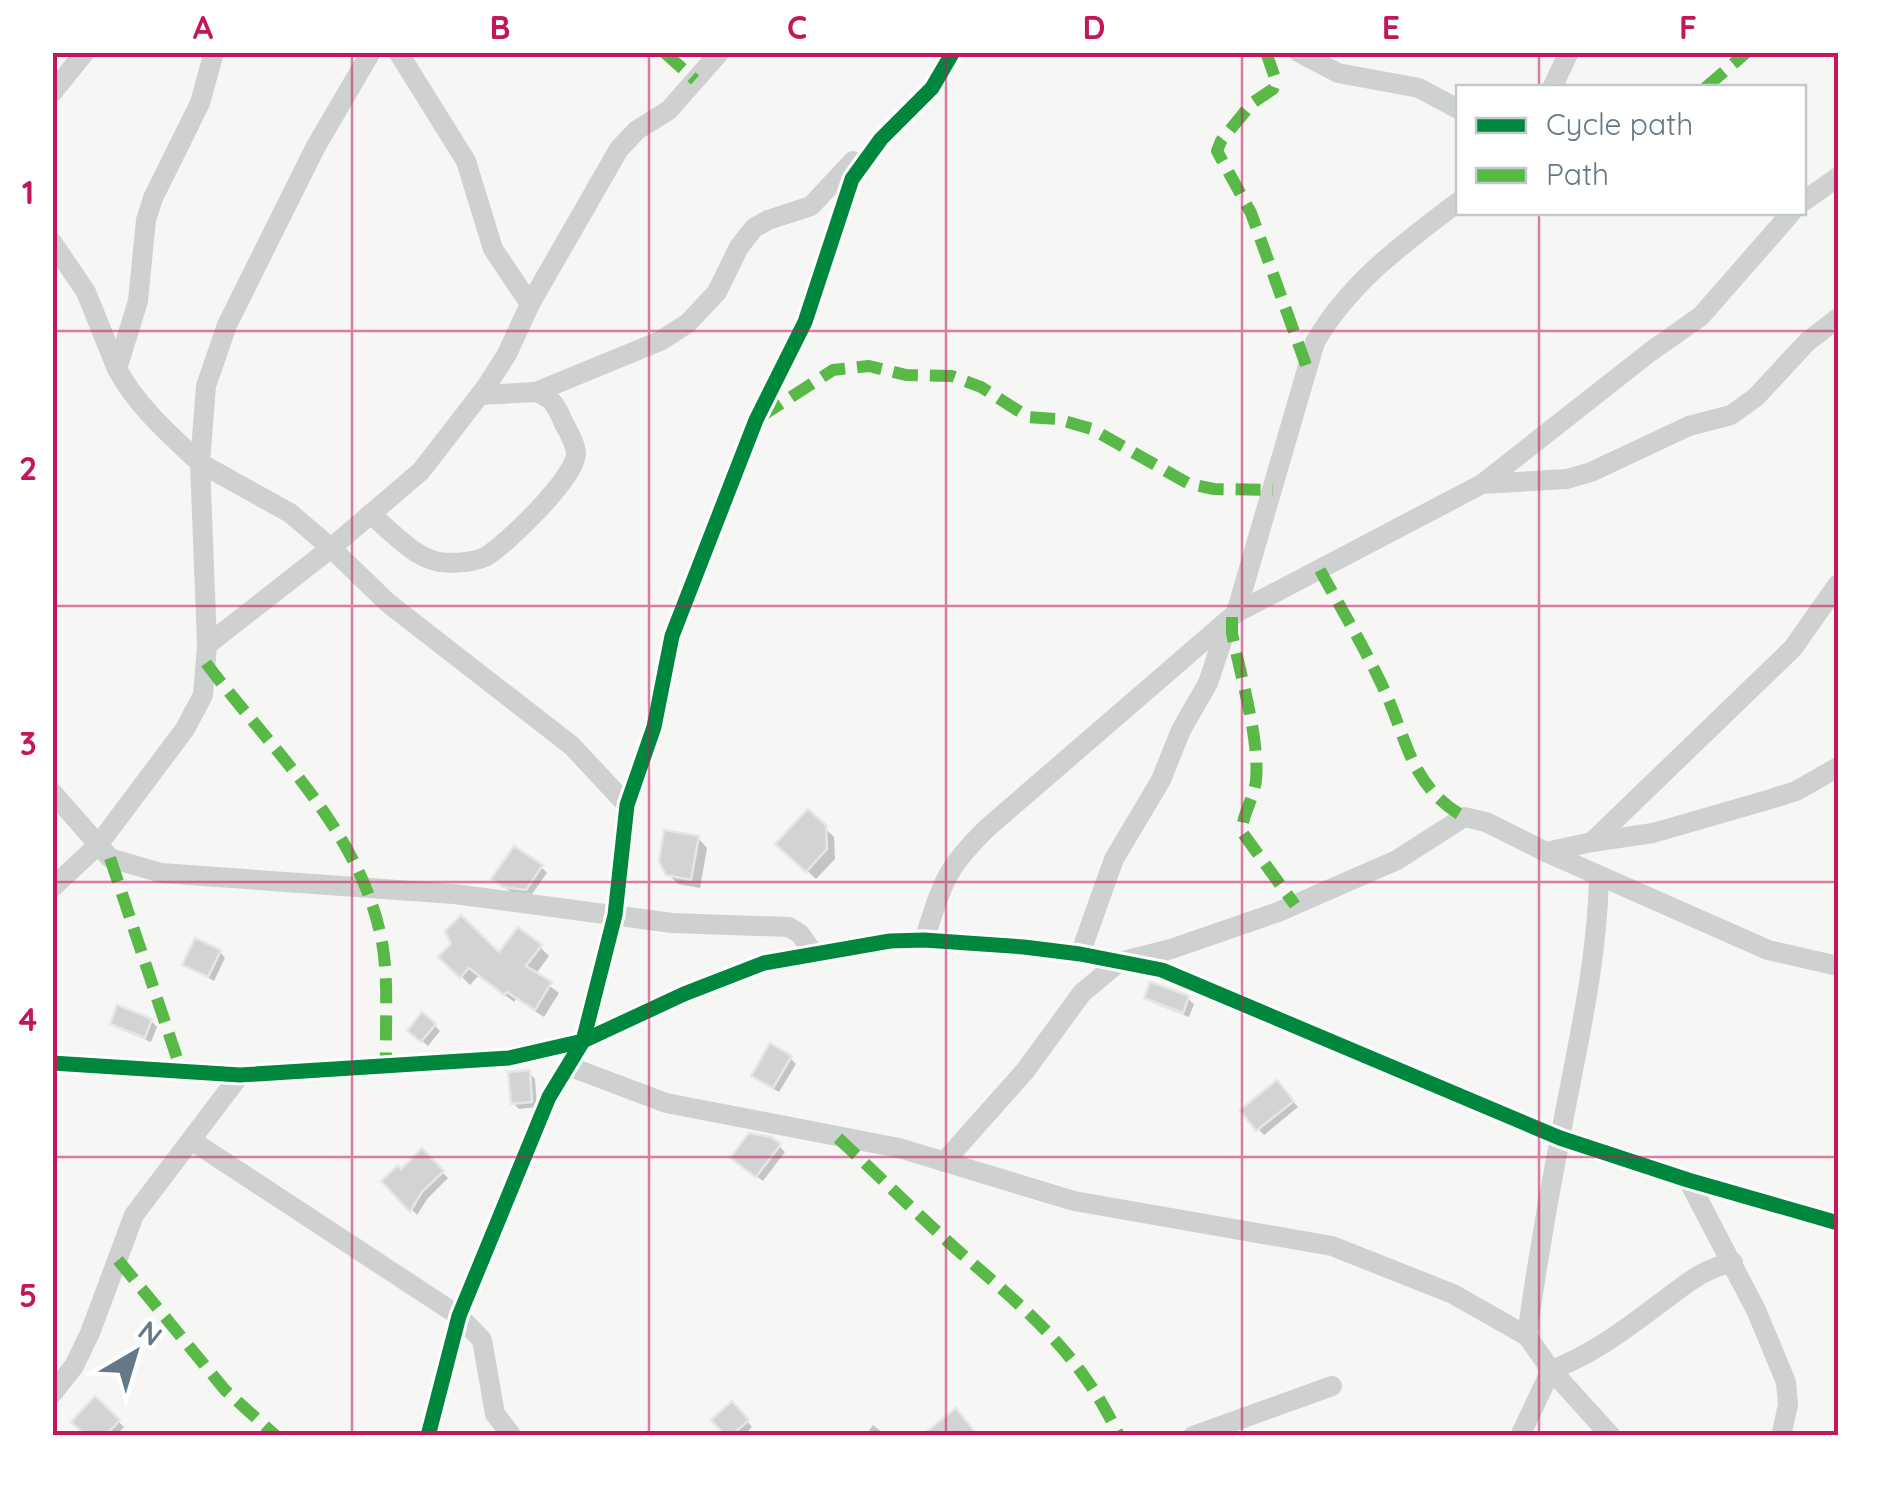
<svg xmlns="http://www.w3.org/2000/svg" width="1891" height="1488" font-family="Quicksand,sans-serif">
  <rect width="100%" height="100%" fill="#f6f6f5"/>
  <g fill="#0003">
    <polygon points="808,812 834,837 835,859 816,879 779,844"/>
    <polygon points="698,838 707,848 700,888 678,884 668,874"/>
    <polygon points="541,867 547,873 532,894 511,892 500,884"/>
    <polygon points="540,947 549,956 535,975 559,993 544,1017 516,999 514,1002 479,975 470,985 442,957 499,956"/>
    <polygon points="220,952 225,958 214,981 185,965"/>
    <polygon points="1147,998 1188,999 1194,1004 1189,1017 1153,1003"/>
    <polygon points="151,1021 157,1027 151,1042 119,1029 113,1024"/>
    <polygon points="434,1025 440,1031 428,1046 416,1036"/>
    <polygon points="790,1058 796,1064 779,1092 760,1081"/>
    <polygon points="529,1073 535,1079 537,1107 519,1109 513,1103"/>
    <polygon points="1282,1089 1298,1107 1264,1135 1258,1129"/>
    <polygon points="779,1146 785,1152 763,1181 739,1163"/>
    <polygon points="422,1152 448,1178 428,1198 417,1215 384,1181 401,1172"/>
    <polygon points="95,1400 124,1427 116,1436 89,1436"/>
    <polygon points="732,1404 752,1427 743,1436 729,1436"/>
    <polygon points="873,1425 887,1436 865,1436"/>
  </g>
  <g fill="#d2d3d4" stroke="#e6e6e4" stroke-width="2.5">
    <polygon points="808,809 826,825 827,849 806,872 775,844"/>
    <polygon points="664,830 699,836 691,880 666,875 659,861"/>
    <polygon points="514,846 543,865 526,890 503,887 491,879"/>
    <polygon points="461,915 499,952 518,927 542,945 526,966 552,982 535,1010 507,992 504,995 469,968 460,978 438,957 451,944 445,931"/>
    <polygon points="195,938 221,950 208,977 182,965"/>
    <polygon points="1150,982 1189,996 1183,1013 1144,998"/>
    <polygon points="117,1005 152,1019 145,1038 110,1024"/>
    <polygon points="422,1012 436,1024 421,1042 407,1031"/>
    <polygon points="770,1043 792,1056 773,1088 751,1076"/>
    <polygon points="530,1070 532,1102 511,1104 508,1072"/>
    <polygon points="1277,1080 1294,1101 1256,1131 1240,1110"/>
    <polygon points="749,1133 771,1137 781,1144 756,1177 730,1158"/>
    <polygon points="422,1148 444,1171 422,1192 410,1212 381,1181 398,1165 401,1169"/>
    <polygon points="95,1396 120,1420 105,1436 86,1436 71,1422"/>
    <polygon points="732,1401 749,1420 731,1436 726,1436 711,1420"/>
    <polygon points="956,1408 978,1436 921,1436"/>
  </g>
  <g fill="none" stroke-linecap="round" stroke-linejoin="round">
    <g stroke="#cfd1d1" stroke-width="20">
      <polyline points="371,52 315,148 227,325 206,386 200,463 290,513 331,548 388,603 572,746 627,805"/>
      <polyline points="398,52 466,161 493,249 530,304"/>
      <polyline points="1298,52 1338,73 1419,88 1458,109"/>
      <polyline points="1552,88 1569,52"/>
      <polyline points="52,93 85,52"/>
      <polyline points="1804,201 1838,177"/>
      <polyline points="52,242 86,292 117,369"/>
      <polyline points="536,392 660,341 688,323 717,292 739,247 754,228 768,220 811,206 853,161"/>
      <polyline points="1482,484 1567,479 1591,472 1689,426 1731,415 1756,397 1807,342 1838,318"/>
      <path d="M370 514C389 529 410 553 432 560 445 565 472 563 485 557 506 545 575 478 576 454 576 443 566 429 562 419 556 405 551 397 536 392L480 395"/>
      <path d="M1236 613 1315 342C1351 281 1403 244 1458 202"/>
      <polyline points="207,645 331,548 421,471 486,387 507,354 530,304 619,149 637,130 669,110 720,52"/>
      <polyline points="52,792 110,858 161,873 454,894 672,923 789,927 800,934 813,952"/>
      <polyline points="1592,842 1653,833 1771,799 1796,791 1838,767"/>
      <polyline points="1546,852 1768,950 1838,966"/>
      <path d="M52 888 98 845 185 729 203 695 207 645 200 463C169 434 137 406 117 369L138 301 146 220 153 198 200 103 214 52"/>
      <path d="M924 940C943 884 942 873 986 829L1236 613 1482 484 1650 352 1701 316 1792 212"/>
      <polyline points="1080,954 1114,859 1161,780 1181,730 1208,683 1229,620"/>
      <polyline points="52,1063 240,1075 509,1058 583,1041 684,994 764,963 890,941 924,940 1024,947 1080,954 1162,970 1560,1138 1688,1180 1838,1223"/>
      <polyline points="568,1066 666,1103 899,1148 1074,1201 1332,1246 1453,1294 1527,1336"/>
      <polyline points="191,1140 459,1316 482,1340 495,1414 512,1436"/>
      <polyline points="944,1162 1025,1071 1082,993 1119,962 1171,949 1278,912 1397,860 1464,817 1486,822 1546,852 1592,842 1793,648 1838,584"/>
      <polyline points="1688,1180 1756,1310 1786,1382 1788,1405 1781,1436"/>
      <polyline points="52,1394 74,1366 90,1333 134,1215 240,1075"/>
      <polyline points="428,1436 459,1316 549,1097 583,1041 615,915 627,805 654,727 672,636 756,420 805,322 852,179 881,139 932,88 953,52"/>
      <polyline points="1193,1436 1332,1386"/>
      <path d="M1520 1436 1551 1370 1527 1336C1536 1270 1547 1204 1560 1138 1576 1051 1597 966 1599 878"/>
      <path d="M1611 1436 1551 1370C1590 1356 1626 1329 1659 1304 1687 1284 1698 1271 1733 1262"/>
    </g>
    <g stroke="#58b947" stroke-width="12" stroke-dasharray="25 12" stroke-linecap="butt">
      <polyline points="664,52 695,80"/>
      <polyline points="1266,52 1276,81 1273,89 1252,103 1221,141 1217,151 1251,213 1306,365"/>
      <polyline points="1705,88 1747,52"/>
      <polyline points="760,417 833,370 869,366 906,375 952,376 981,387 1028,417 1057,419 1092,429 1189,484 1214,489 1273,490"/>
      <path d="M1320 570C1340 607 1362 643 1380 681 1407 734 1407 784 1464 817"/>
      <path d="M1232 617V633C1240 674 1260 740 1256 780 1254 799 1242 814 1242 832L1295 905"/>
      <path d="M206 663C271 749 361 831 382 942 389 981 385 1025 386 1065"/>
      <polyline points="110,858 181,1070"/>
      <path d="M838 1138C877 1174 915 1212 955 1248 1023 1308 1079 1350 1119 1436"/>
      <polyline points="118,1260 225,1390 276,1436"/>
    </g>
    <g stroke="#fff" stroke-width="21">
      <g id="cycleway">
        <polyline points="52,1063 240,1075 509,1058 583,1041 684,994 764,963 890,941 924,940 1024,947 1080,954 1162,970 1560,1138 1688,1180 1838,1223"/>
        <polyline points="428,1436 459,1316 549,1097 583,1041 615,915 627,805 654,727 672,636 756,420 805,322 852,179 881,139 932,88 953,52"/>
      </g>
    </g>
    <use href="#cycleway" stroke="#00873e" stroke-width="15"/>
  </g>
  <path fill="none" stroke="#c2185b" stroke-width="2.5" stroke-opacity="0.55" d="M352 52V1436M649 52V1436M946 52V1436M1242 52V1436M1539 52V88M1539 212V1436M52 331H1838M52 606H1838M52 882H1838M52 1157H1838"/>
  <rect width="1891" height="1488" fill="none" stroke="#ffffff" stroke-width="110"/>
  <rect x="1456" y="85" width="350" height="130" fill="#ffffff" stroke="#c1c9cf" stroke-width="2.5"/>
  <rect x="1476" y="118" width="50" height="15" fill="#00873e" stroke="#c1c9cf" stroke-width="2.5"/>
  <text x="1546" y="135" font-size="30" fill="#647887">Cycle path</text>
  <rect x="1476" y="168" width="50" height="15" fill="#58b947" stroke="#c1c9cf" stroke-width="2.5"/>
  <text x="1546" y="185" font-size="30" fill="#647887">Path</text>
  <g transform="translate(135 1353) rotate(38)" stroke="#ffffff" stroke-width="8" paint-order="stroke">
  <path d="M0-8L18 38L0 25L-18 38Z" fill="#647887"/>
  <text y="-15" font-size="28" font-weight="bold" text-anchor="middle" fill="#647887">N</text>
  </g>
  <rect x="55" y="55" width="1781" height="1378" fill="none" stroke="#c2185b" stroke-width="4"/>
  <g font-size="32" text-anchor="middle" font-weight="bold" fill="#c2185b">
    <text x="203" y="39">A</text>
    <text x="500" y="39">B</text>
    <text x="797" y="39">C</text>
    <text x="1094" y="39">D</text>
    <text x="1391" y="39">E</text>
    <text x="1688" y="39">F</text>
    <text x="28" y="204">1</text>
    <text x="28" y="480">2</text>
    <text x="28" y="755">3</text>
    <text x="28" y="1031">4</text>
    <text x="28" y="1307">5</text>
  </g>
</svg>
